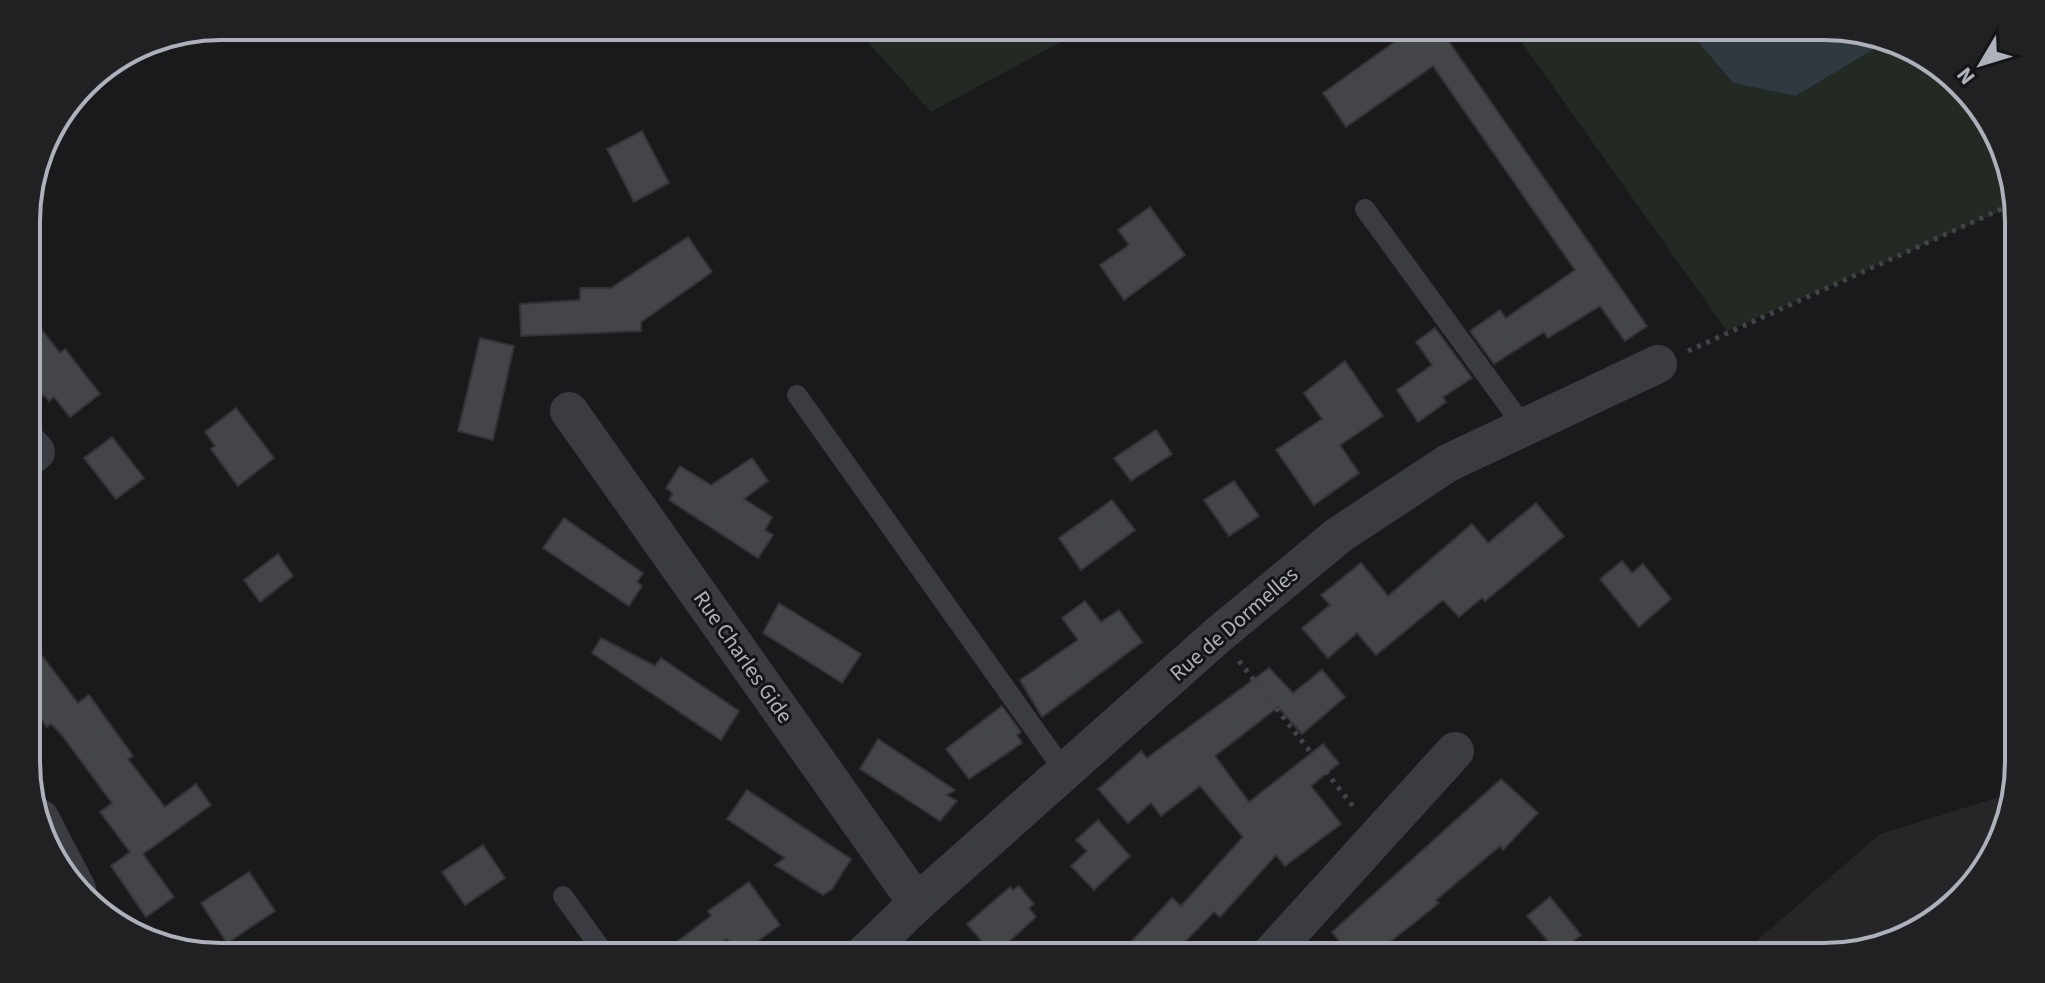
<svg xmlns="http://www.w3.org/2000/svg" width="2045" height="983" font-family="'Source Sans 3',sans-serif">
  <rect width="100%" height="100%" fill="#1a1a1c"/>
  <polygon fill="#262629" points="2012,793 1999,848 1932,924 1837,957 1738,957 1880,834"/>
  <g fill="#222a23">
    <polygon points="853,26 1090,26 931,112"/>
    <polygon points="1510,26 1685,26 1733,83 1796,96 1887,41 1910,46 1986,112 2017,204 1727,331"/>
  </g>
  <polygon fill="#303840" points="1685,26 1824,26 1887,41 1796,96 1733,83"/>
  <g fill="#444549" stroke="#343438" stroke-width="2">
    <polygon points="1417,26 1438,26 1647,326 1625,341 1600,306 1548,338 1544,332 1494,364 1470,331 1500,310 1506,318 1575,270 1433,66 1346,127 1323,93"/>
    <polygon points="642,131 669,183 634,202 607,149"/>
    <polygon points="1150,207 1185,255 1124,300 1100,265 1129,245 1118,230"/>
    <polygon points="688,237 712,272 641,322 641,331 521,336 520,304 580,300 580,288 611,288"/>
    <polygon points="27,311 60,353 65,349 100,394 70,417 54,397 49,401 44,395 39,399 27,383"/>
    <polygon points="1435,328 1472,378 1443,397 1446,402 1418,422 1397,390 1432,365 1416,342"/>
    <polygon points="480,338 514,346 493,440 458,431"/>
    <polygon points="1345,361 1383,416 1340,445 1359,473 1314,505 1276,450 1322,419 1304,393"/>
    <polygon points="236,408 274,458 238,486 211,449 215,446 205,432"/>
    <polygon points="1156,430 1172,454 1131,481 1114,458"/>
    <polygon points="112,437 144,478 116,499 84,458"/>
    <polygon points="752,458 768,481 744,499 772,517 765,530 773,535 758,558 669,500 673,493 666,488 680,466 711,485"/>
    <polygon points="1234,481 1259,516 1229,536 1204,500"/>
    <polygon points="1112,500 1135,530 1081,570 1059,538"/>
    <polygon points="1536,503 1564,536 1485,601 1482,598 1459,617 1443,600 1376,655 1357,633 1328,658 1302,628 1330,605 1321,595 1361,563 1388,596 1472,524 1488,543"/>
    <polygon points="564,518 643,573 637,582 642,586 629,606 543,548"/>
    <polygon points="278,554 293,576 260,602 244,580"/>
    <polygon points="1622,561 1632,573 1643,564 1671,599 1639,627 1600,579"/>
    <polygon points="1085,601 1101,622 1119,610 1142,642 1042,717 1020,680 1078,640 1062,618"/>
    <polygon points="779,603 861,654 842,683 763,633"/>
    <polygon points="27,636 78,703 89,695 133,756 128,759 165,807 196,784 211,805 143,854 174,897 146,917 111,866 130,852 100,812 112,803 61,734 51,724 47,727 28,702"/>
    <polygon points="601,638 655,666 661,658 739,711 721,740 592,653"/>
    <polygon points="1269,668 1293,693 1322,670 1345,697 1302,734 1278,707 1215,756 1249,802 1323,744 1339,763 1311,786 1341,824 1285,866 1276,855 1220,917 1214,912 1170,957 1141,957 1128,945 1172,898 1181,906 1243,837 1200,786 1161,816 1151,803 1128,823 1098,789 1141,751 1147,758"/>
    <polygon points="1002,706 1021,732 1017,735 1022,743 969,779 946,749"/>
    <polygon points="878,739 955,790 947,795 957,801 940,821 860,769"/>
    <polygon points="1501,779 1538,813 1503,850 1500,846 1436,900 1439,903 1371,957 1352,957 1332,932"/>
    <polygon points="747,790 851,859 832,889 823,895 775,865 785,858 727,819"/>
    <polygon points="1098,820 1130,856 1094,890 1071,866 1087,851 1076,840"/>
    <polygon points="483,845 505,878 465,905 442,872"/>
    <polygon points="249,872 275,911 227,943 201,903"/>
    <polygon points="749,882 780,925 738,955 727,939 701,957 657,957 711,916 708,911"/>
    <polygon points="1019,886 1034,904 1029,908 1036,917 994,955 967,924 1010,887 1013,890"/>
    <polygon points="1550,897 1581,935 1558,953 1527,916"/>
  </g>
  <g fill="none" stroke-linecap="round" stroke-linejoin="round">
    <g stroke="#414348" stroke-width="5" stroke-dasharray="4 6" stroke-linecap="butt">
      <polyline points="1688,351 2017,202"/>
      <polyline points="1239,661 1356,810"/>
    </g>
    <g stroke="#3b3c41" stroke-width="20">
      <polyline points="1365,209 1524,427"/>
      <polyline points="797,395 1065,772"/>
      <polyline points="563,896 607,957"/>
    </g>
    <g stroke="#3b3c41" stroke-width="38">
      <polyline points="569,411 917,903"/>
      <polyline points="27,442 36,452 27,459"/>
      <polyline points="40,818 77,889"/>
      <polyline points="861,957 917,903 1218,635 1339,535 1448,463 1658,364"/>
      <polyline points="1268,957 1455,751"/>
    </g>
  </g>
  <g text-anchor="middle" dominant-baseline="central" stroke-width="6" stroke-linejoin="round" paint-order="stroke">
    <g font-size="22" fill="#adb1bb" stroke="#151517">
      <text transform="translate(1234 624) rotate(-41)">Rue de Dormelles</text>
      <text transform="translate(743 657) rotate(55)">Rue Charles Gide</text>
    </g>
  </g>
  <path d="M0 0H2045V983H0ZM221 40H1824A181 181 0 0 1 2005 221V762A181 181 0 0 1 1824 943H221A181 181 0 0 1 40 762V221A181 181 0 0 1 221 40Z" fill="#212124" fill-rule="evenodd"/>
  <path fill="none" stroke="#adb1bb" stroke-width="4" d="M221 40H1824A181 181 0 0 1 2005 221V762A181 181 0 0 1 1824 943H221A181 181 0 0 1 40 762V221A181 181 0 0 1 221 40Z"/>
  <g transform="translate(1981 64) rotate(232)" stroke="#151517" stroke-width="6" paint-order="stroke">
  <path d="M0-6L14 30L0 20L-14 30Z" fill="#adb1bb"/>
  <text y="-12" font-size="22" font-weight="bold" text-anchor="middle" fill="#adb1bb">N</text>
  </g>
</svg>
